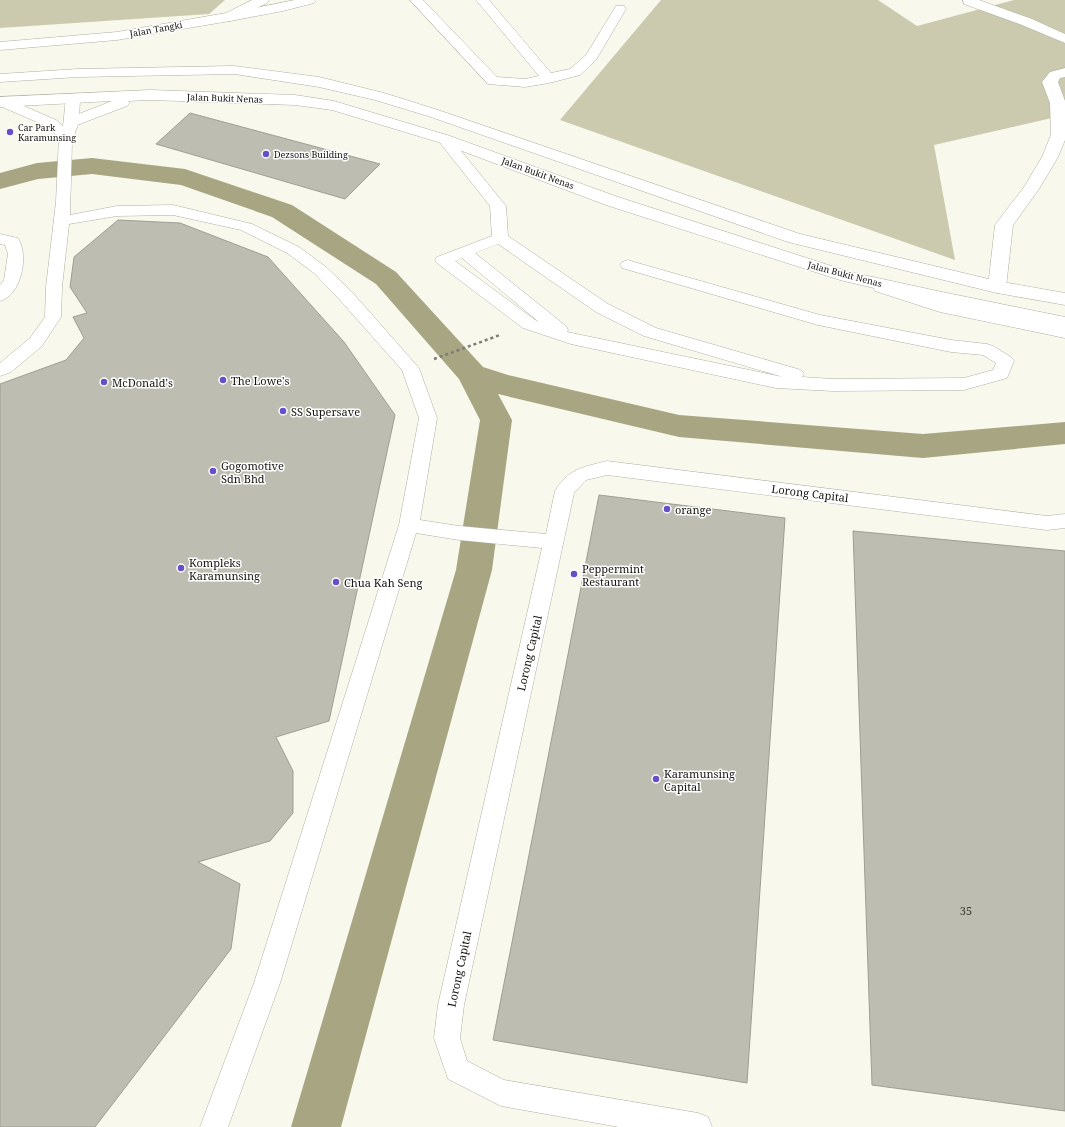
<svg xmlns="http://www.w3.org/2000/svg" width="1065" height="1127" font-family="'Noto Serif',serif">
  <rect width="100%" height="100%" fill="#f8f8ec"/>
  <g fill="#cbcaae">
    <polygon points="0,0 225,0 209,14 0,28"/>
    <polygon points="661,0 878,0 917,26 1014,0 1065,0 1065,115 934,145 955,260 560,120"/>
  </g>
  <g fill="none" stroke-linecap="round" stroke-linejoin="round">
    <polygon fill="#a7a582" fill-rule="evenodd" points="92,158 185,169 292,205 396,272 483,367 508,375 679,415 923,434 1065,422 1065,444 923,458 679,437 498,394 512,420 492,570 341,1127 291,1127 456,570 480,420 459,379 376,284 272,217 181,185 92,174 38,179 0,189 0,173 37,163"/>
  </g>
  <g fill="#bdbdb1" stroke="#9e9e93">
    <polygon points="190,113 380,164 345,199 156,144"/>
    <polygon points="118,220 180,223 268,257 344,342 395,415 329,721 276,737 293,771 293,813 270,841 198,862 240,884 231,949 95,1127 0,1127 0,384 66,360 84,338 73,317 87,313 70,287 74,257"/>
    <polygon points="599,495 785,518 747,1083 493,1040"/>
    <polygon points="853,531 1065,551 1065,1111 872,1085"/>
  </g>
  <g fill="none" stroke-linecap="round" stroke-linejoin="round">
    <g stroke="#afafa4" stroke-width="1">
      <g id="lane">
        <polygon points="295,0 316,0 314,3 283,11 230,21 225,20 224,17 225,14"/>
        <polygon points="410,0 423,0 497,77 525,79 539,76 476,0 489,0 551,73 570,69 586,55 616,6 624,6 626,9 596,60 580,75 549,83 525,87 488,84"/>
        <path d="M73 94 78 95 80 98 79 122 72 141 70 215 117 206 173 205 252 224 299 247 326 267 351 291 419 368 437 418 420 520 459 526 546 534 555 491C569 468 584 467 607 461L1047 516 1065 514V528L1047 530 607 475 586 480 574 493 464 1005 460 1038 467 1061 504 1080 698 1113 708 1117 712 1127H619L501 1106 448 1079 434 1038 438 1005 542 548 459 540 416 533 280 983 228 1127H200L254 983 399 525 419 418 402 370 339 299 314 273 287 253 241 230 173 215 117 216 69 224 62 287 61 317 42 346 11 372 0 376V363L30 338 45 317 46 287 56 202 59 137 46 126 0 106V99H8L56 120 63 126 66 98 68 95Z"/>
        <path d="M444 135 449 136 506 206 508 236 608 304 656 328 801 370 804 374 802 377 833 379 964 378 993 370 996 363 983 355 951 352 818 325 622 268 620 265 622 262 628 260 634 262 820 315 951 340 987 344 993 346 1011 357 1014 361 1007 378 964 390 833 391 776 388 571 344 523 328 437 263 435 260 437 257 492 236 490 206 437 139 439 136ZM498 244 596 312 644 336 783 377 567 332 568 330 566 326 475 253ZM462 258 539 322 535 320 455 261Z"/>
        <path d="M0 234 18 238C29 255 22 295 0 301V285L4 280 8 254 5 245 0 244Z"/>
        <polygon points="881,282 943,302 1065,328 1065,338 940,312 875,291 873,287 875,283"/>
      </g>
    </g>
    <g stroke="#afafa4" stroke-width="1">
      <g id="street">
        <polygon points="252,0 269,0 267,3 230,21 117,40 0,50 0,42 117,32 226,13"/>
        <polygon points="963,0 979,0 1032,19 1065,34 1065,43 1022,25 964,4"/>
        <polygon points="1065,68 1065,77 1060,78 1058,82 1065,101 1065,140 1058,157 1039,189 1013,225 1006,287 1003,291 997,293 991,291 988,287 995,225 1024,187 1042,157 1051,135 1050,103 1042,82 1050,72"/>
      </g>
    </g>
    <g stroke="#afafa4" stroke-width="1">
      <g id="secondary">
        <polygon points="234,66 319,77 384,93 438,110 800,234 997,281 1065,293 1065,305 997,293 788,242 428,116 375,100 319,87 234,74 78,77 0,82 0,74 78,69"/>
        <polygon points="150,90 295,95 334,101 450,136 618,197 850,272 942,292 1065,317 1065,329 942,304 840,280 606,205 438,142 332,110 295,105 150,100 128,101 130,103 127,106 72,127 66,125 64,122 66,119 112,101 0,107 0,97"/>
      </g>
    </g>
    <polyline stroke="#7c7c74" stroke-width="2.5" stroke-dasharray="3 3" stroke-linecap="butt" points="434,359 500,335"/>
    <use href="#lane" fill="#fff" fill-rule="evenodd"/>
    <use href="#street" fill="#fff" fill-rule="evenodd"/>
    <use href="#secondary" fill="#fff" fill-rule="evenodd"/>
  </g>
  <g fill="#684fc9" stroke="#fff" stroke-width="1.5">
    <circle cx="10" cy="132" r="4"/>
    <circle cx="266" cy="154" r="4"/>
    <circle cx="223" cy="380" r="4"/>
    <circle cx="104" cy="382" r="4"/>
    <circle cx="283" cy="411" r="4"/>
    <circle cx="213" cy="471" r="4"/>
    <circle cx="667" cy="509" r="4"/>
    <circle cx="181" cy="568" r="4"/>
    <circle cx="574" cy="574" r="4"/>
    <circle cx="336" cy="582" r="4"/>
    <circle cx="656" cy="779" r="4"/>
  </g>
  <g text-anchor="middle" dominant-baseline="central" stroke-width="3" stroke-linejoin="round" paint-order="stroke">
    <g font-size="9" fill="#14130f" stroke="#fff">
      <text transform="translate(156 29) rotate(-10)">Jalan Tangki</text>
      <text transform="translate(225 98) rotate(2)">Jalan Bukit Nenas</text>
      <text transform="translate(538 173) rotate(20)">Jalan Bukit Nenas</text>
      <text transform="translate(845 274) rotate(15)">Jalan Bukit Nenas</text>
    </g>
    <g font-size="9" fill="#14130f" stroke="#fff" text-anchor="start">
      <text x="18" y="127">Car Park<tspan x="18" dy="10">Karamunsing</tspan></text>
      <text x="274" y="154">Dezsons Building</text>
    </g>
    <g font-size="11" fill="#14130f" stroke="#fff" text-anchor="start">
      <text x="231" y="380">The Lowe's</text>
      <text x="112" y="382">McDonald's</text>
      <text x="291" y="411">SS Supersave</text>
      <text x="221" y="465">Gogomotive<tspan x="221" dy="13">Sdn Bhd</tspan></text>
      <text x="675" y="509">orange</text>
      <text x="189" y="562">Kompleks<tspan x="189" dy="13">Karamunsing</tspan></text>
      <text x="582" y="568">Peppermint<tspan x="582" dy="13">Restaurant</tspan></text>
      <text x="344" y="582">Chua Kah Seng</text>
      <text x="664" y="773">Karamunsing<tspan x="664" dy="13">Capital</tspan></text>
    </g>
    <g font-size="11" fill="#14130f" stroke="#fff">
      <text transform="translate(810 493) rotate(7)">Lorong Capital</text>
      <text transform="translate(529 653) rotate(-77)">Lorong Capital</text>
      <text transform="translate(459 969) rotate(-78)">Lorong Capital</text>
    </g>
    <g font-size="11" fill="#3e3e38">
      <text x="966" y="910">35</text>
    </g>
  </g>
</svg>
